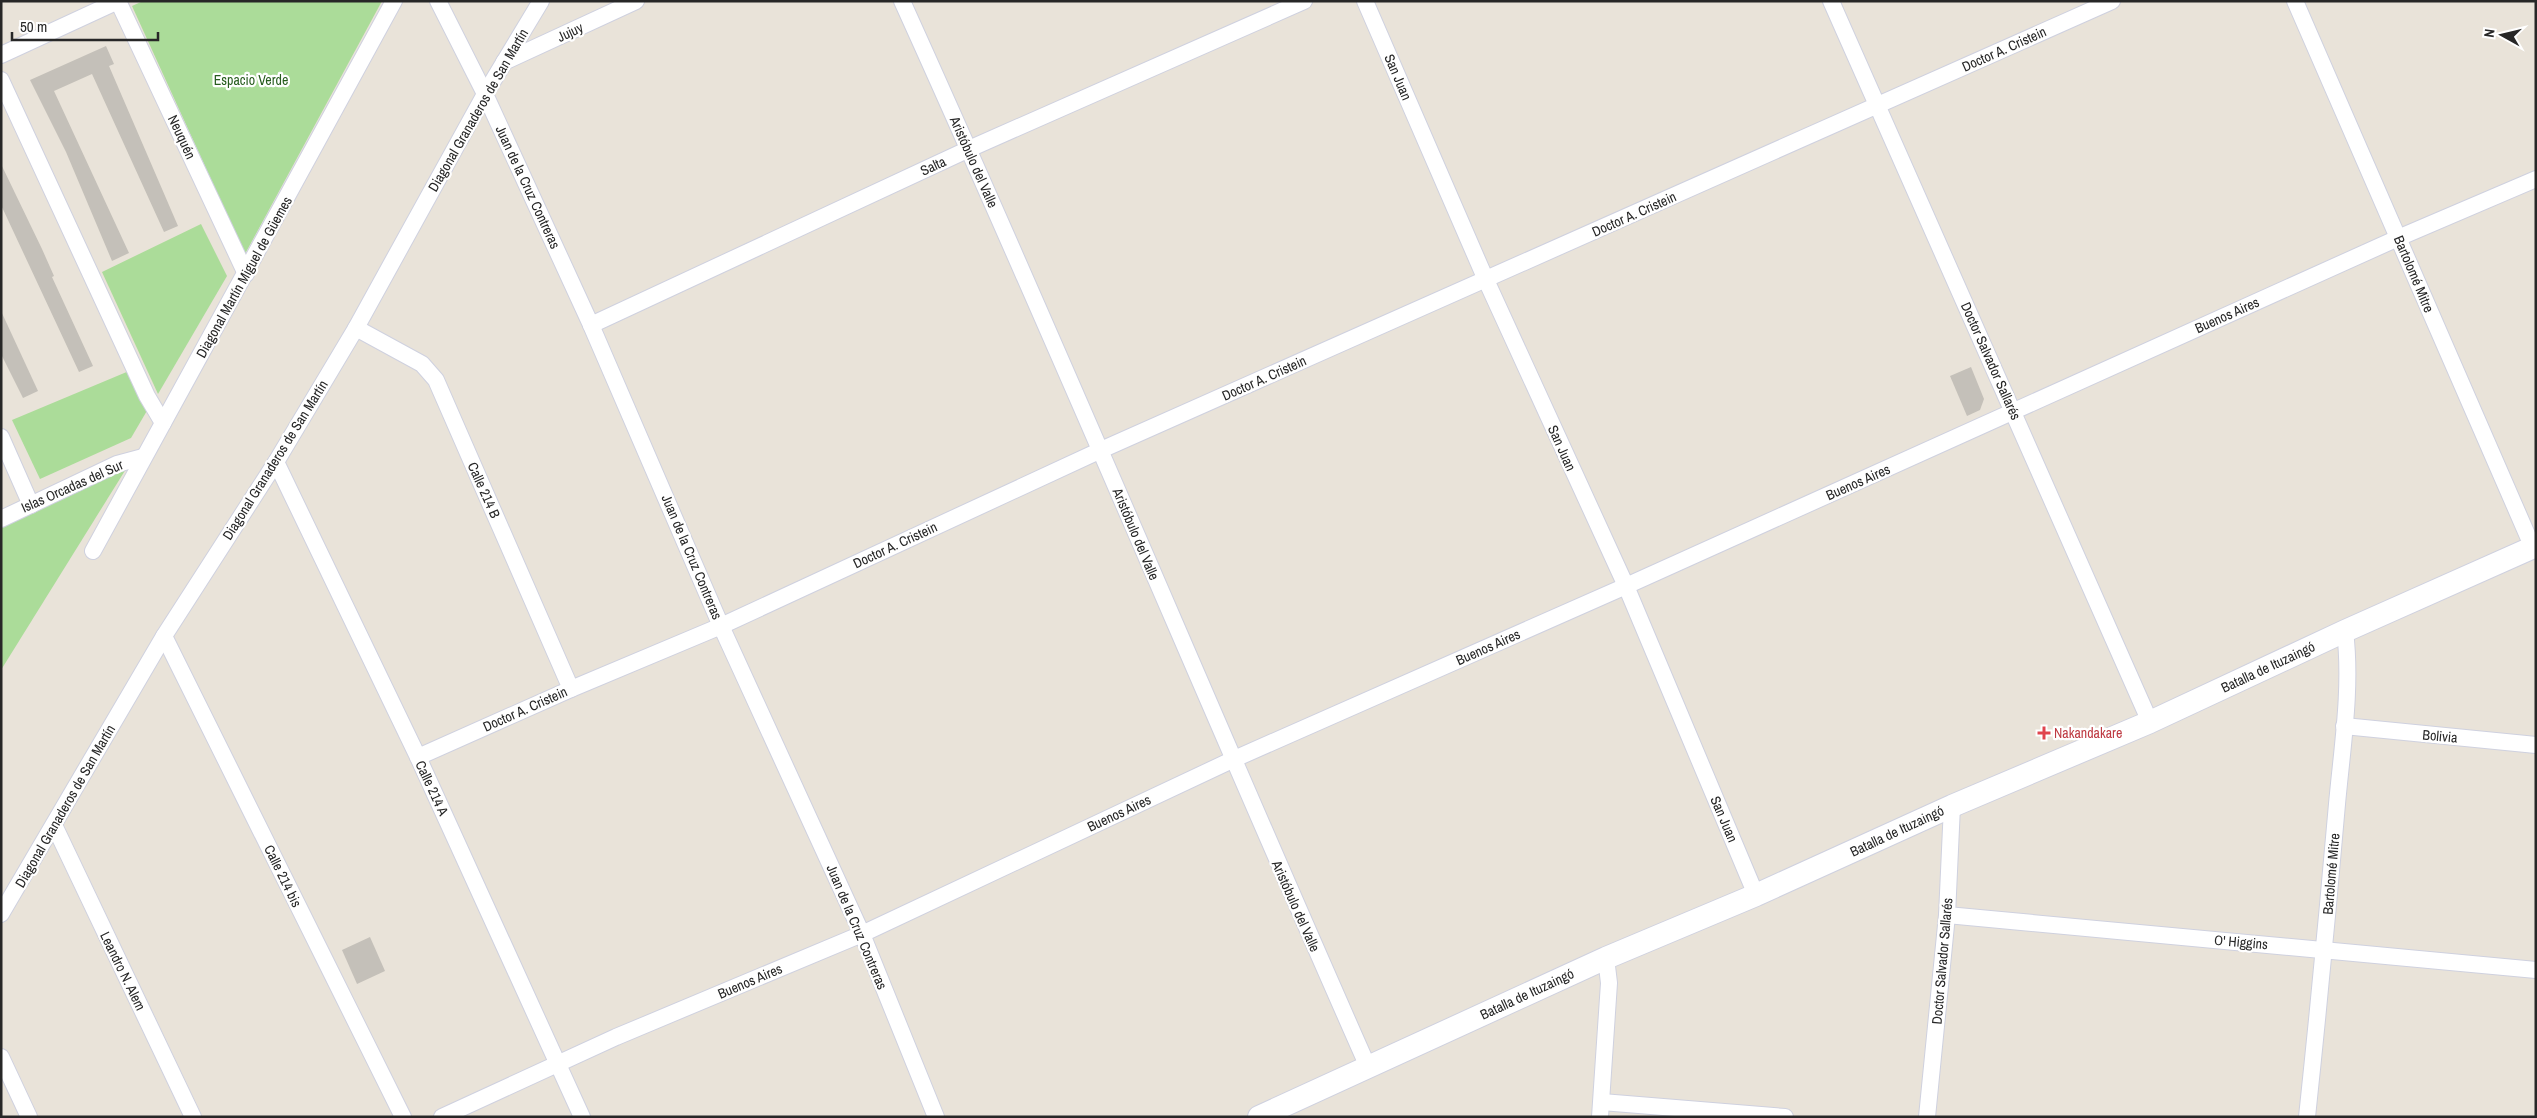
<svg xmlns="http://www.w3.org/2000/svg" width="2537" height="1118" font-family="'Archivo Narrow',sans-serif">
  <rect width="100%" height="100%" fill="#e9e3d9"/>
  <g fill="#abdc99">
    <polygon points="143,1 382,1 245,254 132,6"/>
    <polygon points="201,224 227,276 158,394 102,272"/>
    <polygon points="129,371 148,409 131,438 40,479 12,420"/>
    <polygon points="126,469 1,670 1,528"/>
  </g>
  <g fill="#c4c0b9">
    <polygon points="106,46 114,64 109,66 178,226 164,232 92,74 54,91 129,253 112,261 66,152 30,80"/>
    <polygon points="1,164 42,249 54,276 52,277 93,366 79,372 1,205"/>
    <polygon points="1,311 38,391 23,398 1,354"/>
    <polygon points="1971,367 1984,399 1980,410 1967,416 1950,376"/>
    <polygon points="370,937 385,971 357,984 342,950"/>
  </g>
  <g fill="none" stroke-linecap="round" stroke-linejoin="round">
    <g stroke="#cfd1df" stroke-width="18">
      <g id="street">
        <polyline points="118,1 246,274"/>
        <polyline points="438,1 485,94 591,325 721,626 862,934 936,1117"/>
        <path d="M902 1C1062 354 1211 712 1368 1067"/>
        <polyline points="1365,1 1486,280 1626,586 1756,895"/>
        <polyline points="1831,1 2150,722"/>
        <polyline points="2295,1 2533,548"/>
        <polyline points="1,55 118,1"/>
        <polyline points="504,62 636,1"/>
        <polyline points="1,80 147,396 163,423"/>
        <polyline points="591,325 969,149 1304,1"/>
        <polyline points="356,328 422,364 436,380 571,689"/>
        <polyline points="1,437 31,505"/>
        <polyline points="276,462 418,757 582,1117"/>
        <polyline points="1,519 117,464 143,457"/>
        <polyline points="93,551 394,1"/>
        <polyline points="164,636 403,1117"/>
        <polyline points="2344,726 2536,745"/>
        <polyline points="418,757 571,689 721,626 1101,450 2112,1"/>
        <polyline points="54,825 193,1117"/>
        <polyline points="1,914 164,636 276,462 356,328 485,94 541,1"/>
        <polyline points="1947,915 2536,970"/>
        <polyline points="1,1057 29,1117"/>
        <polyline points="1602,1102 1785,1117"/>
        <polyline points="442,1117 616,1037 862,934 1232,760 1626,586 2398,238 2536,179"/>
        <polyline points="1600,1117 1609,983 1606,958"/>
        <polyline points="1927,1117 1947,915 1952,806"/>
        <path d="M2307 1117C2318 1013 2328 909 2337 804 2342 748 2352 688 2345 631"/>
      </g>
    </g>
    <g stroke="#cfd1df" stroke-width="24">
      <polyline id="secondary" points="1259,1117 1606,958 1756,895 1952,806 2150,722 2345,631 2536,546"/>
    </g>
    <use href="#street" stroke="#fff" stroke-width="16"/>
    <use href="#secondary" stroke="#fff" stroke-width="22"/>
  </g>
  <path fill="#e0444e" stroke="#fff" stroke-width="2" d="M2041.5 725.5h5v5h5v5h-5v5h-5v-5h-5v-5h5z"/>
  <g text-anchor="middle" dominant-baseline="central" stroke-width="4.5" stroke-linejoin="round" paint-order="stroke">
    <g font-size="14" fill="#272727" stroke="#fff">
      <text transform="translate(570 32) rotate(-25)">Jujuy</text>
      <text transform="translate(2004 49) rotate(-24)">Doctor A. Cristein</text>
      <text transform="translate(1398 77) rotate(67)">San Juan</text>
      <text transform="translate(478 110) rotate(-60)">Diagonal Granaderos de San Martín</text>
      <text transform="translate(182 137) rotate(65)">Neuquén</text>
      <text transform="translate(974 162) rotate(66)">Aristóbulo del Valle</text>
      <text transform="translate(933 166) rotate(-25)">Salta</text>
      <text transform="translate(528 187) rotate(65)">Juan de la Cruz Contreras</text>
      <text transform="translate(1634 214) rotate(-24)">Doctor A. Cristein</text>
      <text transform="translate(2414 274) rotate(67)">Bartolomé Mitre</text>
      <text transform="translate(244 277) rotate(-61)">Diagonal Martín Miguel de Güemes</text>
      <text transform="translate(2227 315) rotate(-24)">Buenos Aires</text>
      <text transform="translate(1991 361) rotate(66)">Doctor Salvador Sallarés</text>
      <text transform="translate(1264 378) rotate(-24)">Doctor A. Cristein</text>
      <text transform="translate(1562 448) rotate(66)">San Juan</text>
      <text transform="translate(275 460) rotate(-58)">Diagonal Granaderos de San Martín</text>
      <text transform="translate(1858 482) rotate(-24)">Buenos Aires</text>
      <text transform="translate(72 486) rotate(-24)">Islas Orcadas del Sur</text>
      <text transform="translate(484 490) rotate(66)">Calle 214 B</text>
      <text transform="translate(1136 534) rotate(67)">Aristóbulo del Valle</text>
      <text transform="translate(895 545) rotate(-25)">Doctor A. Cristein</text>
      <text transform="translate(692 557) rotate(67)">Juan de la Cruz Contreras</text>
      <text transform="translate(1488 647) rotate(-24)">Buenos Aires</text>
      <text transform="translate(2268 667) rotate(-25)">Batalla de Ituzaingó</text>
      <text transform="translate(525 709) rotate(-24)">Doctor A. Cristein</text>
      <text transform="translate(2440 736) rotate(5)">Bolivia</text>
      <text transform="translate(432 788) rotate(65)">Calle 214 A</text>
      <text transform="translate(65 806) rotate(-60)">Diagonal Granaderos de San Martín</text>
      <text transform="translate(1119 813) rotate(-25)">Buenos Aires</text>
      <text transform="translate(1724 819) rotate(67)">San Juan</text>
      <text transform="translate(1897 831) rotate(-25)">Batalla de Ituzaingó</text>
      <text transform="translate(2331 874) rotate(-85)">Bartolomé Mitre</text>
      <text transform="translate(283 876) rotate(64)">Calle 214 bis</text>
      <text transform="translate(1296 906) rotate(66)">Aristóbulo del Valle</text>
      <text transform="translate(857 927) rotate(67)">Juan de la Cruz Contreras</text>
      <text transform="translate(2241 942) rotate(5)">O' Higgins</text>
      <text transform="translate(1942 961) rotate(-85)">Doctor Salvador Sallarés</text>
      <text transform="translate(123 971) rotate(64)">Leandro N. Alem</text>
      <text transform="translate(750 981) rotate(-23)">Buenos Aires</text>
      <text transform="translate(1527 994) rotate(-25)">Batalla de Ituzaingó</text>
    </g>
    <g font-size="14" fill="#275d1e" stroke="#fff">
      <text x="251" y="80">Espacio Verde</text>
    </g>
    <g font-size="14" fill="#be3a42" stroke="#fff" text-anchor="start">
      <text x="2054" y="733">Nakandakare</text>
    </g>
  </g>
  <rect width="2537" height="1118" fill="none" stroke="#272727" stroke-width="5"/>
  <g transform="translate(2502 35) rotate(278)" stroke="#ffffff" stroke-width="4" paint-order="stroke">
  <path d="M0-4L9 19L0 12L-9 19Z" fill="#272727"/>
  <text y="-8" font-size="14" font-weight="bold" text-anchor="middle" fill="#272727">N</text>
  </g>
  <path d="M12 32v8h146v-8" fill="none" stroke="#272727" stroke-width="2.5"/>
  <text x="20" y="32" font-size="15" fill="#272727" stroke="#ffffff" stroke-width="4" paint-order="stroke">50 m</text>
</svg>
